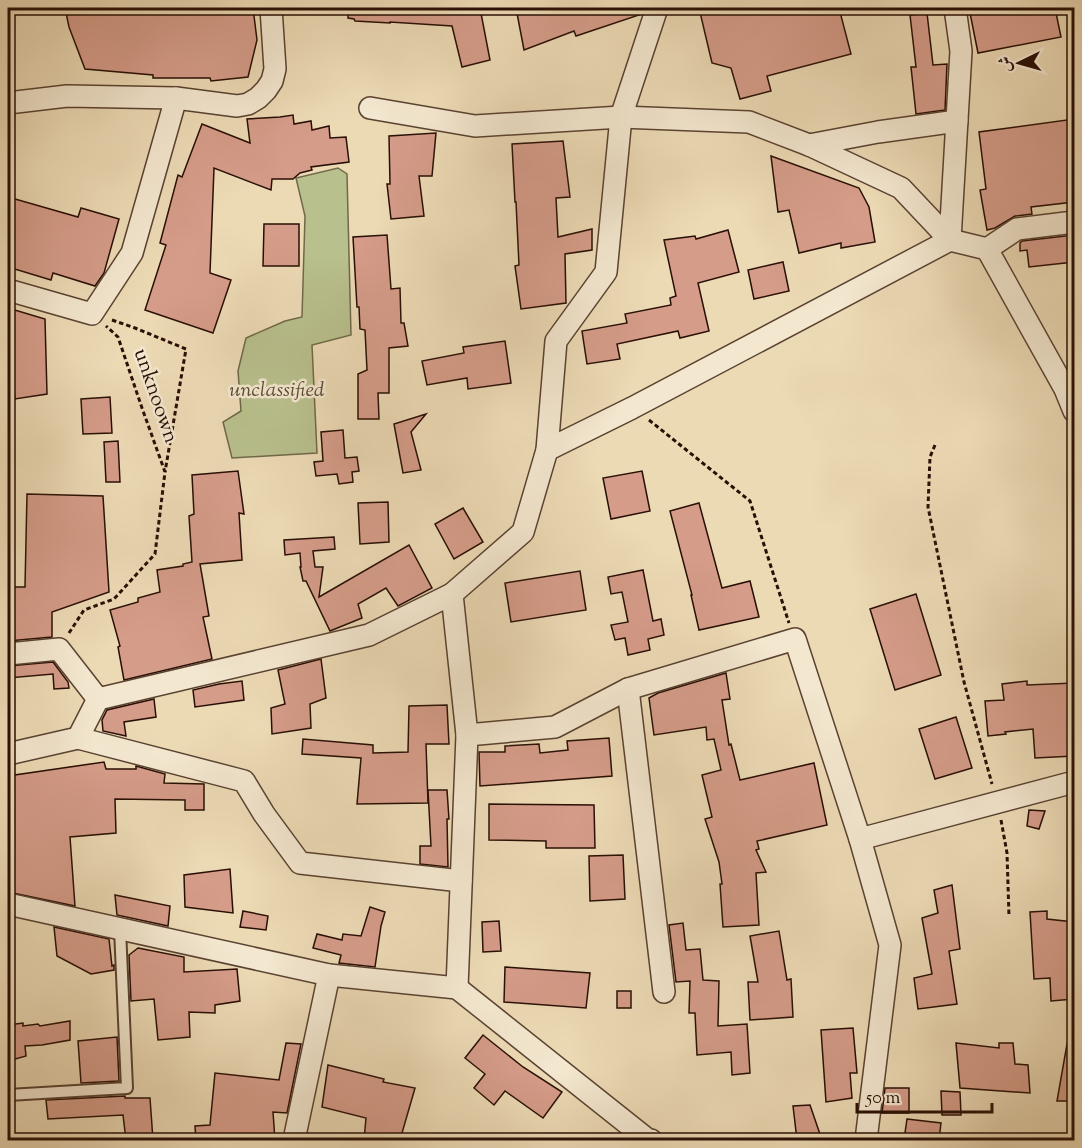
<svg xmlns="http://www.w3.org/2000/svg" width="1082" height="1148" font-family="'Sorts Mill Goudy',Amiri,serif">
  <rect width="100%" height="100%" fill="#ecdab5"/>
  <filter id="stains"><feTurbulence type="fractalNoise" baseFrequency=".00333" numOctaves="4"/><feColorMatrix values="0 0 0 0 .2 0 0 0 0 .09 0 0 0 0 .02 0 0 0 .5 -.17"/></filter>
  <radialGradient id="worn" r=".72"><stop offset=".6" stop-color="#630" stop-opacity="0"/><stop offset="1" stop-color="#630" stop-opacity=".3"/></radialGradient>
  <polygon fill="#b8c08d" stroke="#706849" stroke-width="1.5" points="338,168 347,174 351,335 312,345 317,453 232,458 223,422 241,411 238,371 246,338 285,321 302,317 305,216 296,178"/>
  <g fill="#d59c89" stroke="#290f05" stroke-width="1.5">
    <polygon points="65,8 253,8 257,40 248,77 211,81 210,78 153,78 153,75 85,69 69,27"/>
    <polygon points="348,8 480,8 490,60 462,67 452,26 390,22 390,23 355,21 354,19 348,18"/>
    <polygon points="516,8 644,8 642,14 576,36 574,31 524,50"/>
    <polygon points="699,8 839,8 851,54 767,76 771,91 740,99 731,68 712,63"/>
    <polygon points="969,8 1055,8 1061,37 978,53"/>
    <polygon points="927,13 933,65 947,64 945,110 916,114 911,67 916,67 910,15"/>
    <polygon points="293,115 294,124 311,121 312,130 329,126 330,138 346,137 349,162 311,167 312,170 300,173 293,179 272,179 271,190 214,168 210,273 231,280 213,333 145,310 166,245 160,243 178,175 182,177 202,124 250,143 247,119 280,117"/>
    <polygon points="1074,119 1074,202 1031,207 1032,214 1015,216 995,228 987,230 980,190 986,189 979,132"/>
    <polygon points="436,133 432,176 419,176 424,216 391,219 387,184 390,184 389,136"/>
    <polygon points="563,141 570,197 556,198 558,237 592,229 592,250 565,254 566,303 521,309 515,266 519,265 516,202 515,202 512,144"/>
    <polygon points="771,156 859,188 869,207 875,242 841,248 841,243 799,253 789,210 778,212"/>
    <polygon points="8,197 78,217 81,208 119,219 104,273 95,286 53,273 51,280 8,267"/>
    <polygon points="264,224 299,224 299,266 263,266"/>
    <polygon points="728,230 739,272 698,283 709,331 680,338 678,331 617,344 620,359 587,364 582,331 627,323 625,314 671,305 670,298 676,296 664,240 695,236 696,239"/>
    <polygon points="387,235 391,289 400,288 401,323 404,323 408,346 389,348 389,393 378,393 379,419 358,419 358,374 367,370 365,330 360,329 359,307 357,307 353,237"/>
    <polygon points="1074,235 1074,262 1029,267 1027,250 1020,251 1020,243 1022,241"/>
    <polygon points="783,262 789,291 754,299 748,270"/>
    <polygon points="8,308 45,319 47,394 15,399 8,330"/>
    <polygon points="505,341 511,383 468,389 467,378 427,385 422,361 464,353 463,347"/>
    <polygon points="110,397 112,433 83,434 81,399"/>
    <polygon points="426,414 411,432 421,470 403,473 394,424"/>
    <polygon points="343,430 345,458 357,457 359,471 352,472 353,482 339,484 337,474 316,476 314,462 323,461 321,432"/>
    <polygon points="118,441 120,482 106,482 104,442"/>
    <polygon points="238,471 244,514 239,513 242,560 200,564 209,616 203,617 212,659 124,680 118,647 120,646 110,610 138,602 138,598 160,592 157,570 183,566 183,564 192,562 189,516 194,514 192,475"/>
    <polygon points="642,471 650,511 611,519 603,478"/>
    <polygon points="27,494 103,496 109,592 52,612 52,637 8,641 8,587 25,587"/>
    <polygon points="388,502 389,542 360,544 358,503"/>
    <polygon points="699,503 722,588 750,581 759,617 699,630 691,595 692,595 670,511"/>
    <polygon points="463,508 483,542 454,559 435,524"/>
    <polygon points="334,537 335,549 313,551 315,567 323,567 319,597 409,545 432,588 398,606 386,588 358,604 362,618 330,631 306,581 303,581 300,567 301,567 300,553 285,555 284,540"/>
    <polygon points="643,570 653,621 661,619 664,635 648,639 650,650 628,655 625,638 615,640 611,625 628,622 622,592 611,594 608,577"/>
    <polygon points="580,571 586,610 511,622 505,583"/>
    <polygon points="916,594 941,675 895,690 870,609"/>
    <polygon points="321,659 326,698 310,704 311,728 272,734 271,708 285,704 278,670"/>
    <polygon points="53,662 68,682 69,688 54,689 53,674 8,678 8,666"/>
    <polygon points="726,673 730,699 722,700 729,745 731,744 740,780 814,763 827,825 757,841 759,849 756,850 766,872 756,873 759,925 723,927 720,884 722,884 719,862 705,819 712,817 702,775 721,770 714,739 707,740 706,727 654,735 649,698 658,693"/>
    <polygon points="242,681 244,700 195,707 193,690 219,684"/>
    <polygon points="1027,681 1027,685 1074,683 1074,756 1035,758 1033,729 1005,732 1006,734 988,736 985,701 1004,700 1002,684"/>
    <polygon points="154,699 156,717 124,722 126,736 103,731 102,720 107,710"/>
    <polygon points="447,705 449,744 426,744 428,803 357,804 361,758 302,754 303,739 373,745 373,753 408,752 409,706"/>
    <polygon points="956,717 972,768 935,779 919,729"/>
    <polygon points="609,738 612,776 480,786 479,752 505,752 505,746 539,744 540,753 568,750 567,741"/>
    <polygon points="104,762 106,769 136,769 136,766 165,774 164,783 204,784 204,810 185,810 185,800 115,799 116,833 70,837 75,906 8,892 8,776"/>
    <polygon points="428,790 447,790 449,819 447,819 448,867 420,864 420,846 431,846"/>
    <polygon points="489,804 594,805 595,848 546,848 546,841 489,840"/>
    <polygon points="1029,810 1045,811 1039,829 1027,826"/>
    <polygon points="623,855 625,899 590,901 589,856"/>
    <polygon points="230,869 233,913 185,907 184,875"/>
    <polygon points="952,885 960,949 949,951 957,1004 918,1009 914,978 932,974 922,918 938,913 934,890"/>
    <polygon points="115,895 170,906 168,926 117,915"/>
    <polygon points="370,907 385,912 381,926 375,967 339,963 341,955 313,948 317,934 342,940 343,934 361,936"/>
    <polygon points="243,911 268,916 266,930 240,927"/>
    <polygon points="1047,911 1047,919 1074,922 1074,999 1051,1001 1050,978 1034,979 1030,912"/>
    <polygon points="499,921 501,951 483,952 482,922"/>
    <polygon points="683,923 686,950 700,949 703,980 719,981 718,1026 747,1024 750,1073 732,1075 731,1052 697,1055 695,1013 689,1013 690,981 676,982 669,925"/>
    <polygon points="54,927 109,939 112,966 114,965 114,970 91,974 57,956"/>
    <polygon points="779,931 787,980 791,979 793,1017 750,1020 748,982 758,982 750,936"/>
    <polygon points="138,948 184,957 184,972 237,969 240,1001 215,1005 215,1013 189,1012 190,1037 158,1040 154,999 131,1001 129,955"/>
    <polygon points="505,967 590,973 586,1008 504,1002"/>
    <rect x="617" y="991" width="14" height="17"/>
    <polygon points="70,1021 70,1040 42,1045 25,1046 26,1056 8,1061 8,1025 23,1023 23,1026 38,1024 40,1026"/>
    <polygon points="853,1028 857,1073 850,1073 852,1098 826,1102 821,1030"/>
    <polygon points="483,1035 523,1067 562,1092 543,1118 505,1091 494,1105 474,1088 485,1074 465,1058"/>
    <polygon points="117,1037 119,1081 81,1083 78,1041"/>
    <polygon points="286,1043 301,1044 287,1113 273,1112 275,1140 196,1140 195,1126 210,1125 215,1073 279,1080"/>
    <polygon points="956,1043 999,1048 999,1043 1013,1043 1015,1064 1028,1065 1030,1093 960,1088"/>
    <polygon points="1067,1044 1074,1045 1074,1101 1057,1101"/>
    <polygon points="328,1065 384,1079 383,1082 415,1088 400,1140 364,1140 366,1118 322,1107"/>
    <polygon points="885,1088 909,1088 909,1113 882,1113"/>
    <polygon points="941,1091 960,1092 961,1115 942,1115"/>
    <polygon points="125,1096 125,1098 150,1098 153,1140 126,1140 123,1115 48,1119 46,1100"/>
    <polygon points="810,1105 822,1140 797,1140 793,1106"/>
    <polygon points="907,1119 941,1123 939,1140 904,1140"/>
  </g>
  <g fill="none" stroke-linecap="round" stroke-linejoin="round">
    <g stroke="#5a4231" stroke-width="14">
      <polyline id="lane" points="8,1095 127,1088 120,929"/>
    </g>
    <g stroke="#5a4231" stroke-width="24">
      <g id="street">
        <polyline points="8,103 67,96 176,98 237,106 248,104 258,98 266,90 272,81 275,69 271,8"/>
        <polyline points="370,108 475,126 621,117 749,122 809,145 901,188 950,240 987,249 1065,389 1074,411"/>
        <polyline points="809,145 878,132 957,121"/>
        <polyline points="987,249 1017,229 1074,222"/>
        <polyline points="8,290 92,314 132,253 176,98"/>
        <polyline points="547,450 632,408 950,240 961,51 955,8"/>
        <polyline points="8,654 59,649 98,699"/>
        <polyline points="628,689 664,992"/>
        <polyline points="467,735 555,727 628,689 795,639 860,839 890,945 866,1140"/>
        <polyline points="78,738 244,781 264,814 300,863 461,881"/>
        <polyline points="8,754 78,738 98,699 369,635 452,594"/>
        <polyline points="860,839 1074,782"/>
        <polyline points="8,904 329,975 457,988 648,1140 651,1140"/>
        <polyline points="457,988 467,735 452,594 523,532 547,450 556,341 606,272 621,117 657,8"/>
        <polyline points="294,1140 329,975"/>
      </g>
    </g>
    <g stroke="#290f05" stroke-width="3" stroke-dasharray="4.5 3" stroke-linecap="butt">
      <polyline points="112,320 135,328 186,349 165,472"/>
      <polyline points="649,420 750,501 789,623"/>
      <polyline points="935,445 930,457 928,507 964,682 992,784"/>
      <polyline points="69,633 84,610 114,599 155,554 165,472 142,408 118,337 106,326"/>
      <polyline points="1001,820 1007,853 1009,916"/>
    </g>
    <use href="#lane" stroke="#f3e7cf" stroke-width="10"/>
    <use href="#street" stroke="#f3e7cf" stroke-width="21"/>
  </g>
  <g text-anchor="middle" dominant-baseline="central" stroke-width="5" stroke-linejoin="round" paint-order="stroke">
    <g font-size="21" font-style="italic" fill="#5b4d35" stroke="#f3e7cf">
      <text x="277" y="391">unclassified</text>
    </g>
    <g font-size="21" fill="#290f05" stroke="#f3e7cf">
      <text transform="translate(155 396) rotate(71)">unknoown</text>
    </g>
  </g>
  <rect width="1082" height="1148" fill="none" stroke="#ecdab5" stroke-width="30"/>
  <rect x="9" y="9" width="1064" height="1130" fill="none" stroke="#290f05" stroke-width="3"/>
  <rect x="15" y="15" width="1052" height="1118" fill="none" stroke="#290f05" stroke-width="1.5"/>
  <g transform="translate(1019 63) rotate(265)" stroke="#f3e7cf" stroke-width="4.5" paint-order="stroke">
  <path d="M0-4.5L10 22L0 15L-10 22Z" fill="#290f05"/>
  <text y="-9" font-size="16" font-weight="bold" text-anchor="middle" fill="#290f05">ش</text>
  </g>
  <path d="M857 1103v9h135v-9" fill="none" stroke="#290f05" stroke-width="3"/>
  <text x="866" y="1103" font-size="18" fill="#290f05" stroke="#f3e7cf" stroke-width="4.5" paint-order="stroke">50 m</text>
  <rect width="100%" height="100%" filter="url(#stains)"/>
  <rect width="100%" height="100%" fill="url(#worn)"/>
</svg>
